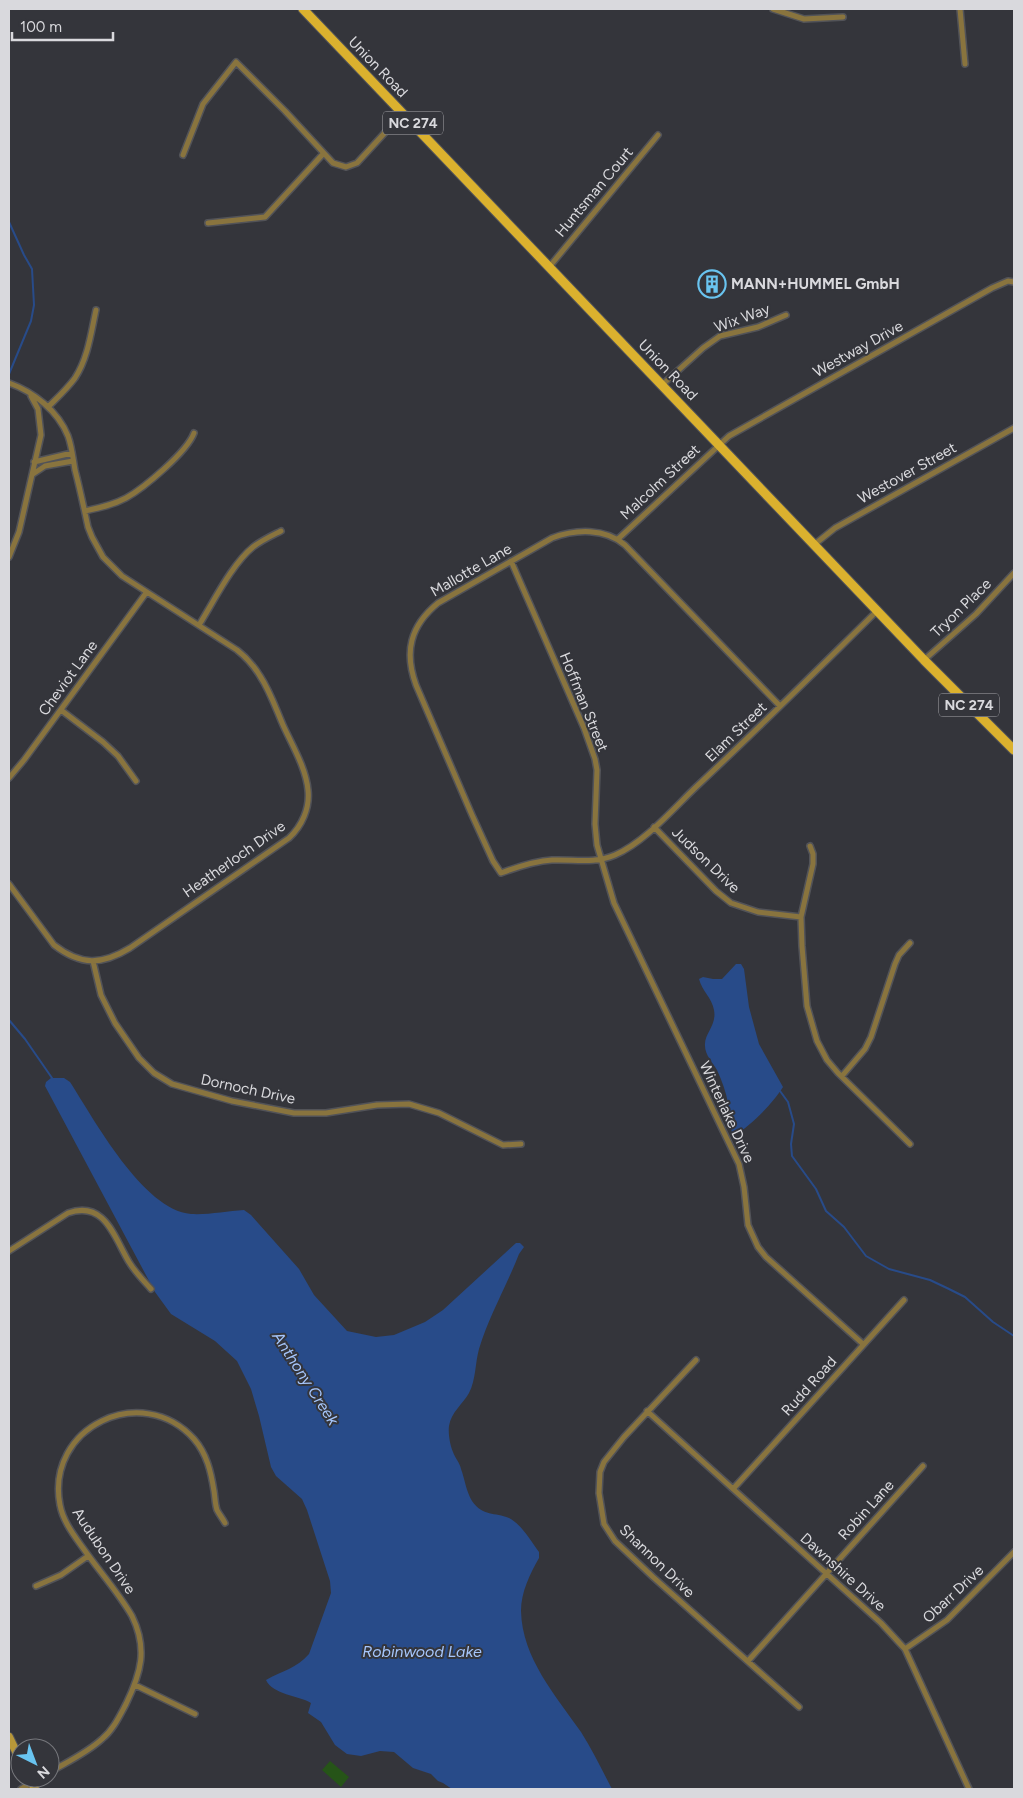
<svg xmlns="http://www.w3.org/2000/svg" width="1023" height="1798" font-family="Figtree,sans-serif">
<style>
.green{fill:#265418}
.water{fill:#284b89}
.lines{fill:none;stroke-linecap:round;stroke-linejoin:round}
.stream{stroke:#284b89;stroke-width:2}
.street-casing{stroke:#525358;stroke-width:8}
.secondary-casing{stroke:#525358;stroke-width:10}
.primary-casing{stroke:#525358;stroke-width:11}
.street{stroke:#89743e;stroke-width:5}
.secondary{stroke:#b79739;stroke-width:8}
.primary{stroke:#dbb12e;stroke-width:9}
.labels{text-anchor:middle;stroke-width:4;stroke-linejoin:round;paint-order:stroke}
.shield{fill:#34353b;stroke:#a8a8ac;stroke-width:1}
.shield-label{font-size:14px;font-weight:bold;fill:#d9d9dd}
.street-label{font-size:15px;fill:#d9d9dd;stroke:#34353b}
.poi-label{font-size:15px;font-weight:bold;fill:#d9d9dd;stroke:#34353b;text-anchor:start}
.water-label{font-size:16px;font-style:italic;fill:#a6c6fc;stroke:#34353b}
</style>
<rect width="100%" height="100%" fill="#34353b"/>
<path class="green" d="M 330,1761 L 349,1777 L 341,1787 L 322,1770 Z"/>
<path class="water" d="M 736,964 L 741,964 L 744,969 L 749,1007 L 759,1044 L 783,1087 C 773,1103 750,1127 734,1135 L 732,1134 C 730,1124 730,1113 728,1103 C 726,1092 722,1081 717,1070 C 713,1063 705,1055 705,1046 C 704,1033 717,1026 714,1010 C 712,998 702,991 699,979 L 703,977 L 713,979 L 722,979 Z
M 51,1078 L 64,1078 L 70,1082 C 94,1119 143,1210 191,1214 C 208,1215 227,1211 244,1210 L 251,1215 L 299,1269 L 314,1295 L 347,1331 L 376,1337 L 394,1335 L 425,1322 L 443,1310 L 516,1243 L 520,1243 L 524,1247 L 519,1254 C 507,1285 489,1316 479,1349 C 475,1363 476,1380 469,1393 C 463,1404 451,1412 449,1426 C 448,1433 450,1445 453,1452 C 455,1458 460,1463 461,1469 C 465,1480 466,1491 472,1501 C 483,1517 495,1512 509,1518 C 521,1524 531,1541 539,1552 L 539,1558 C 530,1574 521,1592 521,1611 C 522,1658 556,1696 581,1732 C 593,1751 602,1770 612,1789 L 452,1789 L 443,1783 L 438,1781 L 431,1774 L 413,1768 L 394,1752 L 380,1751 L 361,1756 L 347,1754 L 335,1745 L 321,1722 L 308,1713 L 311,1703 C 298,1695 273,1695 266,1680 C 282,1671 297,1668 309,1654 L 331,1593 L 330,1581 L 307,1510 L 302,1499 L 276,1476 L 271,1467 L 259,1416 L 251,1389 L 237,1361 L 215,1341 L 171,1314 L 155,1292 L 45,1086 L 46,1082 Z"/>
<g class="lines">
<path class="stream" d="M 9,222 L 24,255 L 32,269 L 34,305 L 31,321 L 9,374
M 9,1020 L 25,1039 L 52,1078
M 780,1091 L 788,1102 L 794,1124 L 791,1144 L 792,1156 L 816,1189 L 826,1211 L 844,1227 L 866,1256 L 889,1269 L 930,1280 L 949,1289 L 965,1297 L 993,1322 L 1014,1336"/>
<g class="street-casing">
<path id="street" d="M 773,9 L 804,19 L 843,17
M 960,9 L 965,64
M 183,155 L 203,104 L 236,62 L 285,111 L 333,163 L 346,167 L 357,163 L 403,113
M 208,223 L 265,217 L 323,154
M 550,266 L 658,135
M 9,383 C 34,392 58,411 68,436 C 72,447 73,459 75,470 C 80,489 84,508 88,527 L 92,537 L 103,557 L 122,576 L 237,650 C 246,657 254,666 260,676 C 270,691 276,709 283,725 C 292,745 306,768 308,790 C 310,808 302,826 289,838 L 130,948 C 102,965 81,966 54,945 L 9,884
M 662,385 L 703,348 L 720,336 L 758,327 L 786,315
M 48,407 C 57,398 67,389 75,378 C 88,358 91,333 96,310
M 34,462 L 72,453
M 33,474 L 45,466 L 73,461
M 85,511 C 99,508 113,505 126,498 C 144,488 187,452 194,433
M 618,539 L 729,436 L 992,288 L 1008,281 L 1014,282
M 815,544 L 835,528 L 1014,428
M 9,557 L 19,532 L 41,435 L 38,409 L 31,396
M 511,561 L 584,728 L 595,759 L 597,770 L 595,824 L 597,845 L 614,903 L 739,1164 L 744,1187 L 748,1225 L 758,1247 L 766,1257 L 863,1344
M 199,625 C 214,601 232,564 253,547 C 262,540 271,536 281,531
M 924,660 L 976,614 L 1014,573
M 780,706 L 625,545 C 605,528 576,529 552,538 L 438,603 C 410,626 404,652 416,685 L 472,815 L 493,861 L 501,873 C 517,867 534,861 552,860 C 574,859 594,864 615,855 C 645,842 673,809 696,787 C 758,729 818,669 878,610
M 61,710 L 103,742 L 118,756 L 136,781
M 9,778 L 24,760 L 146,593
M 654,827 L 716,891 L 731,903 L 758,912 L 801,917
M 810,846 L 813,854 L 813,864 L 801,917 L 802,946 L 807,1006 L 817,1041 L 827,1060 L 838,1073 L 910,1144
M 93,961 L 101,995 L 115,1023 L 139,1058 L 154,1073 L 172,1084 L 232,1101 L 294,1113 L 326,1113 L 377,1105 L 409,1104 L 439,1113 L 503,1145 L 521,1144
M 842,1076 L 865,1049 L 871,1037 L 895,964 L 899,955 L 910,943
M 9,1251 L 68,1213 C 105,1200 114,1237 129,1262 C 135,1272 143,1280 151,1289
M 696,1360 L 624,1437 L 604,1462 L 600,1472 L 599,1493 L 604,1524 L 615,1541 L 653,1577 L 799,1707
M 647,1411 L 881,1623 L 905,1649 L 969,1789
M 733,1489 L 904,1300
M 36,1586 L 61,1575 L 88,1556
M 905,1649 L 947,1620 L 1014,1552
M 748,1661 L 923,1466
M 135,1685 L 195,1714
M 50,1772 C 67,1762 87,1753 102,1739 C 113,1730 119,1717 126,1704 C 141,1673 148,1649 132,1616 C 118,1592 99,1571 83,1548 C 73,1534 63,1521 60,1505 C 45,1427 142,1381 194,1439 C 207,1454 211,1472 214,1491 C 215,1497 215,1504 217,1510 C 219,1514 223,1519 225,1523
M 21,1789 L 41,1778"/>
</g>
<g class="secondary-casing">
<path id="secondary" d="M 9,1737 L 20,1760
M 29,1778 L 35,1789"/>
</g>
<g class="primary-casing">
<path id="primary" d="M 303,9 L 924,660 L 1014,750"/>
</g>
<use href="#street" class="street"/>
<use href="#secondary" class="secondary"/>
<use href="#primary" class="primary"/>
</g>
<defs>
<g id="building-ring" transform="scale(1.4375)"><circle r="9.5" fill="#34353b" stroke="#69c4f0" stroke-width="1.5"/><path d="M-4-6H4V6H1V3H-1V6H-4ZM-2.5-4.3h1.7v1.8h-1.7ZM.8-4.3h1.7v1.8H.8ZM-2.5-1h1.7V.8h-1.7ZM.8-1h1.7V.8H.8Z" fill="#69c4f0"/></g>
</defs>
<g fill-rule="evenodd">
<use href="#building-ring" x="712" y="284"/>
</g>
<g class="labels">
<g class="shield">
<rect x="383" y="111.5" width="60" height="23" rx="4"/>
<rect x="939" y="693.5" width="60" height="23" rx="4"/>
</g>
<g class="shield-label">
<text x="413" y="128">NC 274</text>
<text x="969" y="710">NC 274</text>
</g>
<g class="street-label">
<text transform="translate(378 67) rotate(46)" y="5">Union Road</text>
<text transform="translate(594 192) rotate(-50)" y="5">Huntsman Court</text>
<text transform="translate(742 318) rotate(-20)" y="5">Wix Way</text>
<text transform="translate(858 349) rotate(-29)" y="5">Westway Drive</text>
<text transform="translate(668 370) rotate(46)" y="5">Union Road</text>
<text transform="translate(907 473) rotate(-29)" y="5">Westover Street</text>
<text transform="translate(660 482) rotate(-43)" y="5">Malcolm Street</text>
<text transform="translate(471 570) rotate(-30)" y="5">Mallotte Lane</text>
<text transform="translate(961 608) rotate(-44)" y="5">Tryon Place</text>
<text transform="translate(68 678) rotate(-54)" y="5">Cheviot Lane</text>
<text transform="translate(584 702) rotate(68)" y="5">Hoffman Street</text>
<text transform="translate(736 732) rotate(-44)" y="5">Elam Street</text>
<text transform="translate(234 859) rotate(-35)" y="5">Heatherloch Drive</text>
<text transform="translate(706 860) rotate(44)" y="5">Judson Drive</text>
<text transform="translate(248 1089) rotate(12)" y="5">Dornoch Drive</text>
<text transform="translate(727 1112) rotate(65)" y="5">Winterlake Drive</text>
<text transform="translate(809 1386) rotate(-48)" y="5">Rudd Road</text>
<text transform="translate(866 1510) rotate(-48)" y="5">Robin Lane</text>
<text transform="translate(104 1551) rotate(56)" y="5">Audubon Drive</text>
<text transform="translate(657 1561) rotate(44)" y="5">Shannon Drive</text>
<text transform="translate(843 1572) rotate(42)" y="5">Dawnshire Drive</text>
<text transform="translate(953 1594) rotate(-43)" y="5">Obarr Drive</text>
</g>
<g class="poi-label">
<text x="731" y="289">MANN+HUMMEL GmbH</text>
</g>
<g class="water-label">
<text transform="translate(306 1378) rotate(57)" y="6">Anthony Creek</text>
<text x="422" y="1657">Robinwood Lake</text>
</g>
</g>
<rect width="1023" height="1798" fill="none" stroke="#d9d9dd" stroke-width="20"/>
<g transform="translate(35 1763) rotate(138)"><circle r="24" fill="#34353b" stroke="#76777c"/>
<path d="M0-4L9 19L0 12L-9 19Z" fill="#69c4f0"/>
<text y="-8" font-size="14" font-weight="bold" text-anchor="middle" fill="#d9d9dd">N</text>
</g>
<path d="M12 32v8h101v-8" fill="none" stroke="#d9d9dd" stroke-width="2.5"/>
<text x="20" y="32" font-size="15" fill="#d9d9dd" stroke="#34353b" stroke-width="4" paint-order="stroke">100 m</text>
</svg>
